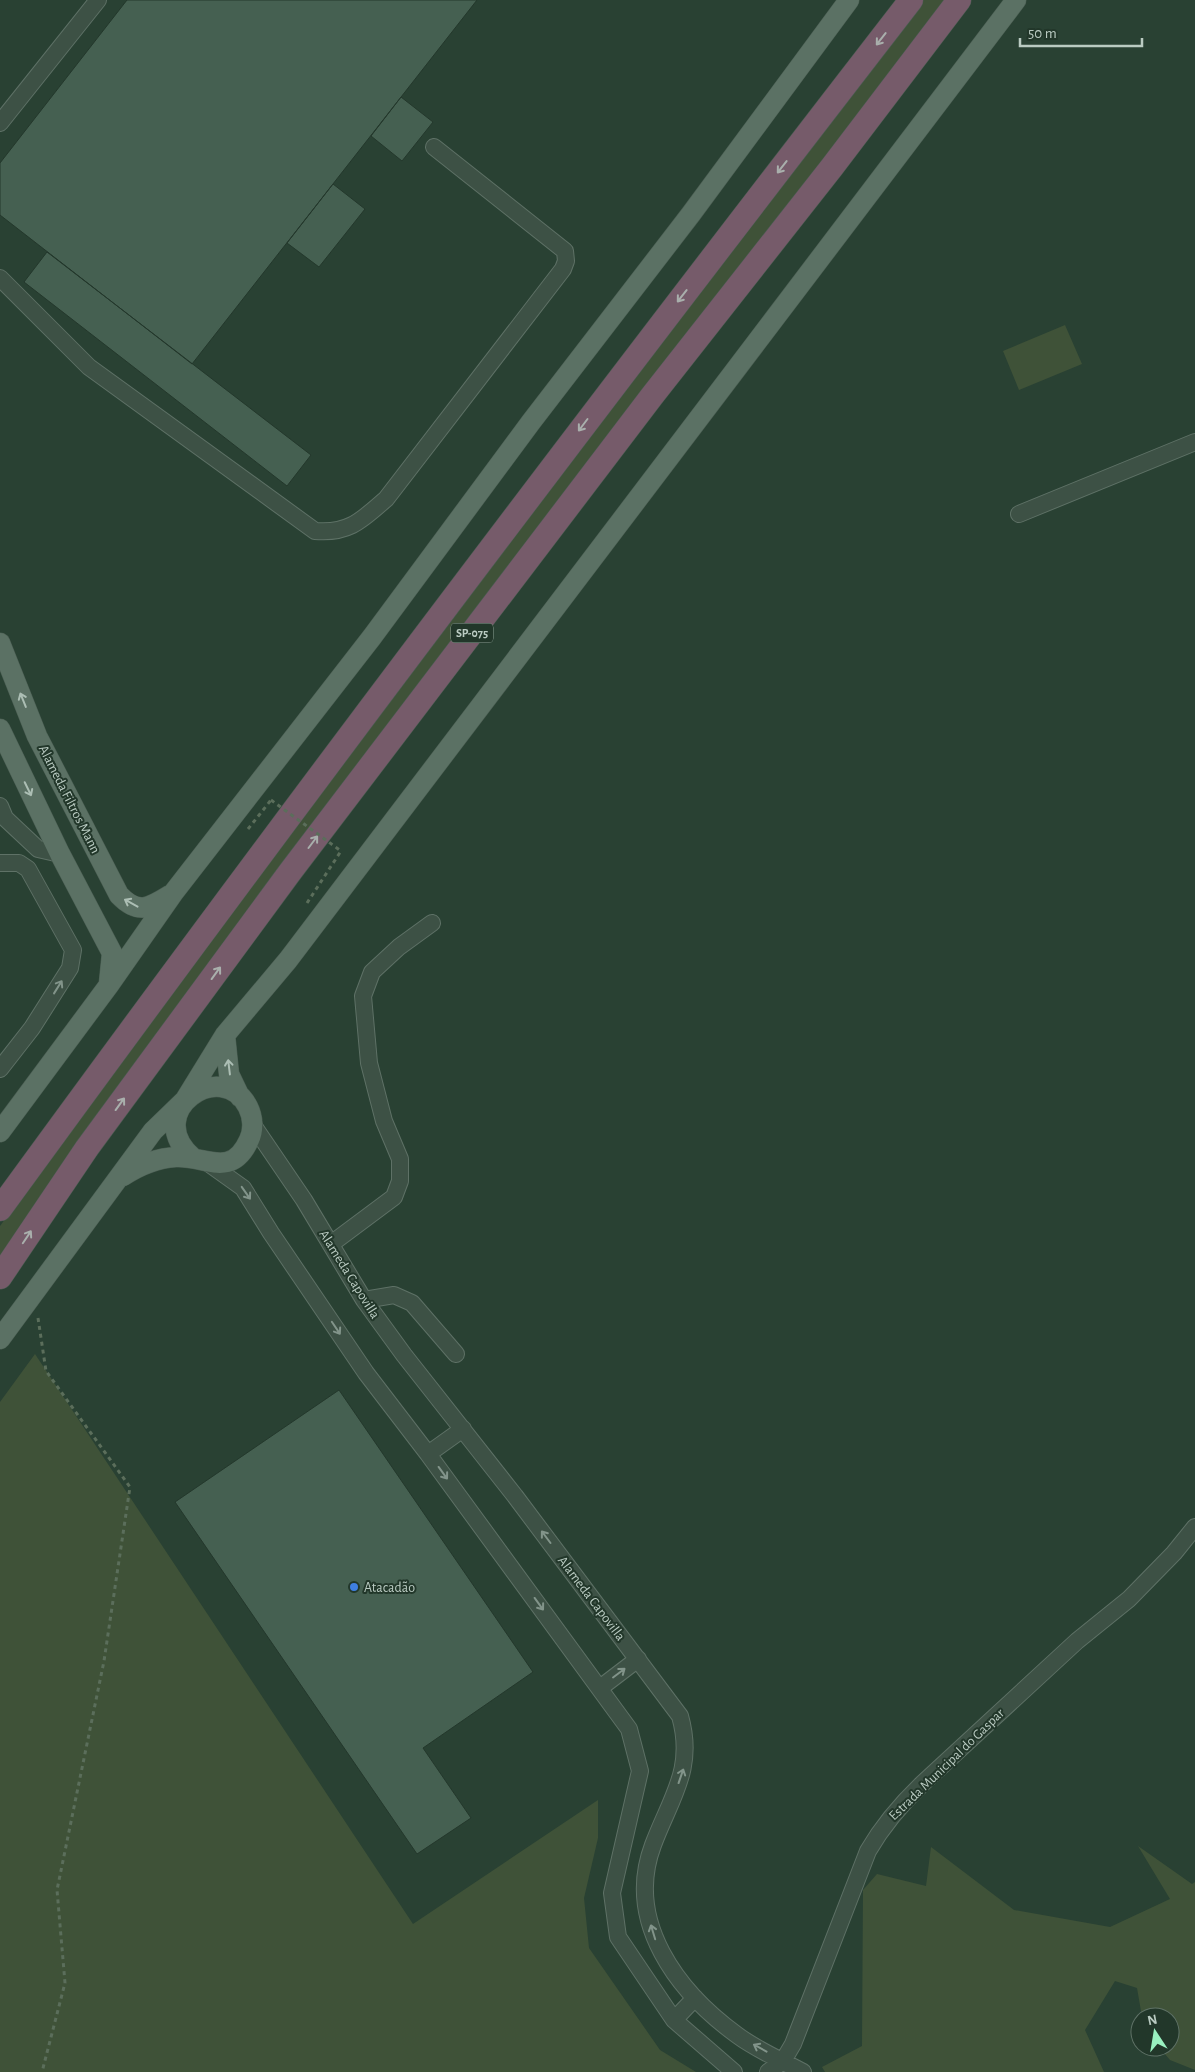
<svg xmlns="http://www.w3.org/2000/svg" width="1195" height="2072" font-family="'Alegreya Sans',sans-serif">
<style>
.green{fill:#3f5238}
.building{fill:#456051;stroke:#24382c}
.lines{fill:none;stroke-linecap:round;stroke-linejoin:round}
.minor-casing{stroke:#5e7166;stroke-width:18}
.major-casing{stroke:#4a5d52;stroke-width:21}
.highway-casing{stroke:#485b50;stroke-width:25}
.path{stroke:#5b6e5b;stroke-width:3;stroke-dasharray:4 4;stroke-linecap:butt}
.minor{stroke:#3d5145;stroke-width:16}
.major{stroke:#5b7164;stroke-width:20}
.highway{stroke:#765b6a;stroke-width:24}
.path-bridge{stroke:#5b6e5b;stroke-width:3;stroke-dasharray:4 4;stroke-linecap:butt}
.oneway{stroke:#a9afac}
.oneway2{stroke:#acbeb4}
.oneway3{stroke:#82948a}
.shop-dot{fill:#3f7fe0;stroke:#22372a;stroke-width:2}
.labels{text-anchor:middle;stroke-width:4;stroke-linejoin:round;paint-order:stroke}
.shield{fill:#22372a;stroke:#8c9f94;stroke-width:1}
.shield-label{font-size:12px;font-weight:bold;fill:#bacbc2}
.street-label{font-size:14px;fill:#bacbc2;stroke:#22372a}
.poi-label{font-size:14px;fill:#bacbc2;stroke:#22372a;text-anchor:start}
</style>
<rect width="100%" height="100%" fill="#294133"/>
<path class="green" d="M 921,0 L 946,0 L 0,1261 L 0,1226 L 65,1136 L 322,784 Z
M 1065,325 L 1082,364 L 1019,390 L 1003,351 Z
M 35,1354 L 413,1924 L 598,1800 L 598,1838 L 584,1898 L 589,1948 L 660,2050 L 696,2072 L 0,2072 L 0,1402 Z
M 1138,1846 L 1192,1884 L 1195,1882 L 1195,2070 L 1170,2060 L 1159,2047 L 1170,2047 L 1170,2017 L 1142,2017 L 1137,1988 L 1115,1981 L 1085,2030 L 1104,2072 L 825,2072 L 822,2067 L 862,2046 L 863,1890 L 877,1874 L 926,1886 L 931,1847 L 1014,1910 L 1110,1927 L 1170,1899 Z"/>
<path class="building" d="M 127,0 L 477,0 L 192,364 L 0,215 L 0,163 Z
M 401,97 L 433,122 L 402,161 L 371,136 Z
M 333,184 L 365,209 L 319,267 L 287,243 Z
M 47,252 L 311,455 L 287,486 L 24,282 Z
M 339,1390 L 533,1672 L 423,1748 L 471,1818 L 417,1854 L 175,1502 Z"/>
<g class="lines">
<g class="minor-casing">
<path id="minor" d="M 0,123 L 98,0
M 0,278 L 89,367 L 315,531 C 349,534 362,520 386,499 L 563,269 L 566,261 L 565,251 L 434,147
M 1019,514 L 1195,442
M 0,806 L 5,818 L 38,849 L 60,854
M 0,863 L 19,863 L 28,869 L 73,950 L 70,968 L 32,1028 L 0,1069
M 253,1125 L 304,1200 L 364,1300 L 404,1355 L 515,1496 L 680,1716 C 695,1769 671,1797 653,1845 C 624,1922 678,1992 737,2035 C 757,2050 781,2060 803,2072
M 208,1163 L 243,1188 L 271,1233 L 366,1373 L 428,1454 L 629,1729 L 640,1771 L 612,1893 L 618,1937 L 674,2020 L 734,2072
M 331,1244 L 394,1197 L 400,1181 L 400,1159 L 384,1121 L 369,1063 L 363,996 L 372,972 L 399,947 L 432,923
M 364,1300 L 394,1295 L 412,1303 L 456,1354
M 428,1454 L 463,1429
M 600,1688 L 638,1659
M 674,2020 L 695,1998
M 768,2072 L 783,2061 L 793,2044 L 868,1851 C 883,1825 901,1804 923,1783 L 1077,1641 L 1129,1599 L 1174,1553 L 1195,1527"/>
</g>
<g class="major-casing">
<path id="major" d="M 0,643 L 37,736 L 119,895 C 138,915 149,908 170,895
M 0,729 L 60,854 L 112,953 L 109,983
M 225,1035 L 229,1074 L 240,1097
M 0,1132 L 109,985 L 174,892 L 372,637 L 531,422 L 691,214 L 849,0
M 123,1176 C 140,1165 156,1158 176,1157 C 204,1155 231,1180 249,1140 C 254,1130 253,1117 248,1107 C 222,1056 140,1112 193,1158
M 0,1339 L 153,1131 L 185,1100 L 225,1035 L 288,960 L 1016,0"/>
</g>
<g class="highway-casing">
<path id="highway" d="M 0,1209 C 297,801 602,399 911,0
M 0,1277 L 87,1148 L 290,872 L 652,396 L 832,167 L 959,0"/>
</g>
<path class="path" d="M 248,829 L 271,800
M 307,903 L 341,851
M 38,1318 L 46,1371 L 130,1487 L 104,1661 L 57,1890 L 65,1983 L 42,2072"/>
<use href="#minor" class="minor"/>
<use href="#major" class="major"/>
<use href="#highway" class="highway"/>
<path class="path-bridge" d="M 271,800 L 341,851"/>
</g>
<defs><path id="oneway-shaft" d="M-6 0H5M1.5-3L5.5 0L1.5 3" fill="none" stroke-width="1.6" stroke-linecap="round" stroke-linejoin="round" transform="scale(1.25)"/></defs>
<g class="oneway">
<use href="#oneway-shaft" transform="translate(881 39) rotate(128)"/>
<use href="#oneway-shaft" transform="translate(782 167) rotate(128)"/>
<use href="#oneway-shaft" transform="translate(682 296) rotate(128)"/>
<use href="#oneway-shaft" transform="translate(583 425) rotate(127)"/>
<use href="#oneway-shaft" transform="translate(313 842) rotate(-53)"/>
<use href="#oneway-shaft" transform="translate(216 973) rotate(-54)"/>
<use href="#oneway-shaft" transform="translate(120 1104) rotate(-54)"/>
<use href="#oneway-shaft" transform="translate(27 1237) rotate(-56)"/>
</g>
<g class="oneway2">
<use href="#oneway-shaft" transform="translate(23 700) rotate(-112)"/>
<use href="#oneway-shaft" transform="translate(28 789) rotate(64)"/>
<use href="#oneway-shaft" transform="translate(131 903) rotate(-151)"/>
<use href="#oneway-shaft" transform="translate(229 1067) rotate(-97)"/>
</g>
<g class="oneway3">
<use href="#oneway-shaft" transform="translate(58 987) rotate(-58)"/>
<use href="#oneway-shaft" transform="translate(246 1193) rotate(55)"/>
<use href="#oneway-shaft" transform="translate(336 1328) rotate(56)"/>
<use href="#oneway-shaft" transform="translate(443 1473) rotate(54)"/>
<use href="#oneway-shaft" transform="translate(546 1537) rotate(-127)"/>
<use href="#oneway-shaft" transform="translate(539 1604) rotate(54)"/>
<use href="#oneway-shaft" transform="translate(619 1673) rotate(-37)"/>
<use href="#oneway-shaft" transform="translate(681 1776) rotate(-71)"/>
<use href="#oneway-shaft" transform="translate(653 1932) rotate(-107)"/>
<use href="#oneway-shaft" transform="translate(760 2048) rotate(-151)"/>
</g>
<circle class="shop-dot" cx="354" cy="1587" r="5"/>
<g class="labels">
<rect class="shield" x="451" y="623.5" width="42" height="19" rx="4"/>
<g class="shield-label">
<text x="472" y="637">SP-075</text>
</g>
<g class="street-label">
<text transform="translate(70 799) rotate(63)" y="5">Alameda Filtros Mann</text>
<text transform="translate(350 1274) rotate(58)" y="5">Alameda Capovilla</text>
<text transform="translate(592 1598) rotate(53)" y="5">Alameda Capovilla</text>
<text transform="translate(946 1764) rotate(-44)" y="5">Estrada Municipal do Gaspar</text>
</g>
<g class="poi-label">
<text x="364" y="1592">Atacadão</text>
</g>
</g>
<g transform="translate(1155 2032) rotate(348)"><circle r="24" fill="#22372a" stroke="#5f7267"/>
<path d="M0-4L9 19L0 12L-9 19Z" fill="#99f1c0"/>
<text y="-8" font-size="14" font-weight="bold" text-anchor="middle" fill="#bacbc2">N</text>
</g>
<path d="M1020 38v8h122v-8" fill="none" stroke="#bacbc2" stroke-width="2.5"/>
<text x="1028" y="38" font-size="15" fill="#bacbc2" stroke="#22372a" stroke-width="4" paint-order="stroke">50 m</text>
</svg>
